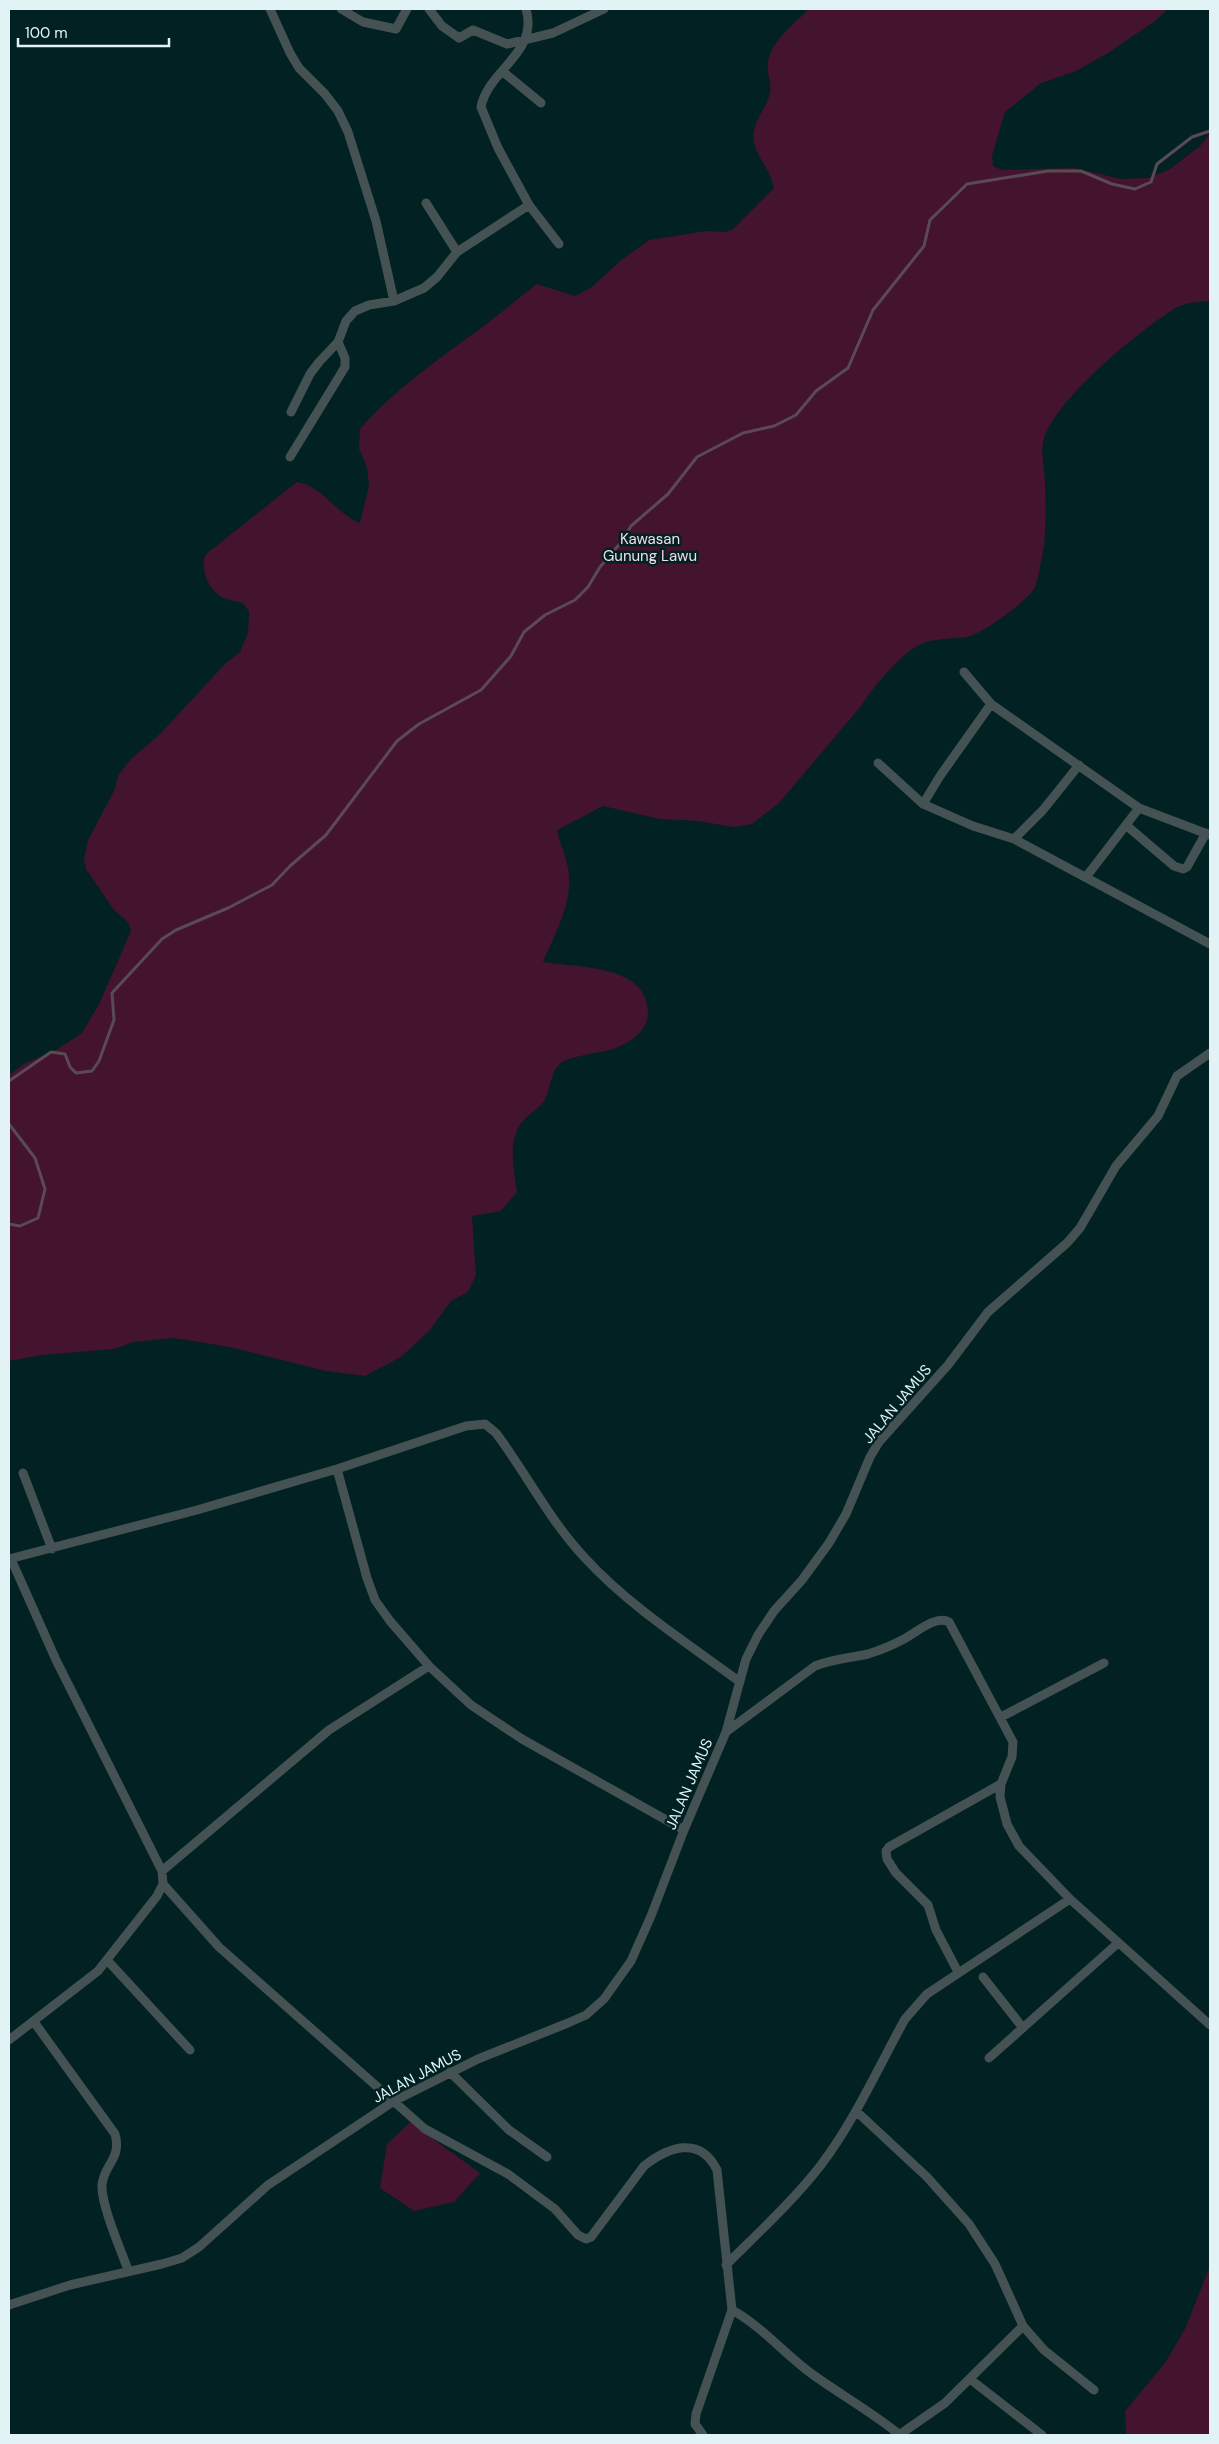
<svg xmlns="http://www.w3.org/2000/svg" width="1219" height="2444" font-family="'DM Sans',sans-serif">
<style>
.green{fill:#44132d}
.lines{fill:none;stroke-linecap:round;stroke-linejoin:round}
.stream{stroke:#5a4a55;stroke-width:3}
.street{stroke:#455253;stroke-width:9}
.labels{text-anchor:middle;stroke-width:5;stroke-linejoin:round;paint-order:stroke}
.park-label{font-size:15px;fill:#f2dce5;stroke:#012123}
.street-label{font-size:15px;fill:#e2f3f5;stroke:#012123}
</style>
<rect width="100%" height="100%" fill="#012123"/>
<path class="green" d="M 809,9 L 1168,9 L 1155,21 L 1108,53 L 1076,71 L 1041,83 L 1005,112 L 992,156 L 993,166 L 1001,170 L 1074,168 L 1121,179 L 1149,178 L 1170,169 L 1200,146 L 1210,133 L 1210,301 C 1197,302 1185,302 1174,309 C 1140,330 1050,403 1043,443 C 1041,455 1044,467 1045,480 C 1046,509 1047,538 1040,567 C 1039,573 1037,583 1034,589 C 1027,601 981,635 967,637 C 951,639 933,638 919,645 C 901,654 872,688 862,705 L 779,803 L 752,824 L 734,827 L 698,821 L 660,819 L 603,806 L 557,830 C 559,842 565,853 567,864 C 576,897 556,932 543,962 C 578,968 649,964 648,1014 C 647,1032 630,1042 616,1048 C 602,1053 569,1056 561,1063 C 550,1072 551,1089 544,1101 C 539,1109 528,1114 522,1122 C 507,1141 514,1170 517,1192 L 501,1211 L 472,1216 L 476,1275 L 468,1292 L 451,1301 L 429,1331 L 401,1357 L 365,1376 L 326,1371 L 230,1347 L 173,1338 L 133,1342 L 114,1349 L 42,1355 L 9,1361 L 9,1075 L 24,1064 L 56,1050 L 82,1033 L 99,1004 L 131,931 L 128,922 L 114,910 L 86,869 L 84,860 L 88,840 L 114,791 L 119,774 L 131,759 L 159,735 L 225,664 L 240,652 L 248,633 L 249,612 L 244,604 C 238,601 230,601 224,598 C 209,592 199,568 206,554 L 297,482 C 323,486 336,514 360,523 L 369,486 L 367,467 L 359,449 L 360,429 C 394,390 436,361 477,331 C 498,316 517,299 537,284 L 575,296 L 592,287 L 620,261 L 649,240 L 706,231 L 725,232 L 733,229 L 774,188 C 771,171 757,157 754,143 C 750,124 766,110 770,93 C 772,83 766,72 768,62 C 771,41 795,23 809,9 Z
M 410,2122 L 480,2173 L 454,2202 L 414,2211 L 380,2188 L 387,2144 Z
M 1210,2266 L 1210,2435 L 1126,2435 L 1125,2411 L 1165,2363 L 1185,2329 Z"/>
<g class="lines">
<path class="stream" d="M 9,1081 L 51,1052 L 65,1054 L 70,1067 L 76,1073 L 92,1071 L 99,1061 L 114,1020 L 112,993 L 162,939 L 176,930 L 228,908 L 272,885 L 290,866 L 326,835 L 397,741 L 419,724 L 481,690 L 511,656 L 524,632 L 545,615 L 575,600 L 588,587 L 600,567 L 623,540 L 631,526 L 668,494 L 697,457 L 743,433 L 774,426 L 796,415 L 816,391 L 848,368 L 873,310 L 924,246 L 930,220 L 967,184 L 1048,171 L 1081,171 L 1112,184 L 1135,189 L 1151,182 L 1157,164 L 1192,137 L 1210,131
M 9,1124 L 35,1158 L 45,1189 L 38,1218 L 20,1226 L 9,1224"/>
<path class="street" d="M 270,9 L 290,53 L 299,68 L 325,94 L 338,111 L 348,132 L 376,221 L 394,301
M 341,9 L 363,22 L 396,29 L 407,9
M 429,9 L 442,26 L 459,38 L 473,30 L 507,44 L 553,33 L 604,9
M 502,71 L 541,103
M 426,203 L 457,252
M 529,205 L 559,244
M 291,412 L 310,374 L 319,362 L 338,342 L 346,321 L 355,311 L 369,305 L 394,301 L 424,288 L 437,277 L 457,252 L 529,205 L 498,148 L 481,107 C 488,70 539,53 526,9
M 290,457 L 345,367 L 345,358 L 338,342
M 964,672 L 991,704 L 1139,808 L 1210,835
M 991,704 L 940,776 L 923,804 L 973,826 L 1014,839 L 1210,944
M 878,763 L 923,804
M 1127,826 L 1174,866 L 1183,869 L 1187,867 L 1206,833
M 1014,839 L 1043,810 L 1079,765
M 1086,877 L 1139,808
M 337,1469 L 367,1578 L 375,1600 L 390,1621 L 429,1666 L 471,1705 L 522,1739 L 684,1830
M 23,1473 L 52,1549
M 9,1559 L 197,1510 L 337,1469 L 466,1426 L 485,1424 L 496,1433 C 526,1473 550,1521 585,1558 C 629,1606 687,1643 740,1682
M 11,1559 L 56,1660 L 162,1871
M 1001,1717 L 1104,1663
M 726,1732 L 815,1666 C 833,1659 850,1658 868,1654 C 881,1650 893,1645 904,1639 C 917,1632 935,1615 949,1622 L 1013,1742 L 1012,1757 L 1001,1784 L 1000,1797 L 1007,1824 L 1019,1846 L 1070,1899 L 1210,2025
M 163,1884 L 219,1947 L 425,2129 L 508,2174 L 555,2209 L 578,2235 L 586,2239 L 591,2237 L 644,2166 C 668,2147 700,2135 717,2170 L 732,2310 L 696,2414 L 695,2424 L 703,2435
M 107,1960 L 190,2050
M 958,1972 L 936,1930 L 928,1905 L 896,1873 L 887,1859 L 886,1851 L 889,1847 L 1001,1784
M 983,1977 L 1023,2028
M 34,2022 L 115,2134 C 122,2159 104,2164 102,2185 C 101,2205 121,2250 128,2270
M 9,2040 L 98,1971 L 157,1896 L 163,1884 L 162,1871 L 329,1730 L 429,1666
M 989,2058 L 1118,1943
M 450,2072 L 509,2130 L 547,2157
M 856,2111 L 927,2177 L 969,2224 L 995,2264 L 1023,2326 L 1044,2350 L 1094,2390
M 726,2265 C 758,2233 793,2201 821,2165 C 855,2120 878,2068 905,2019 L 927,1994 L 1070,1899
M 9,2305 L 70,2285 L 162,2264 L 182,2258 L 199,2247 L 268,2185 L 394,2101 L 478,2059 L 568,2023 L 586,2015 L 604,1999 L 631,1961 L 651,1916 L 684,1830 L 726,1732 L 746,1659 L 758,1635 L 774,1611 L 802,1580 L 829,1543 L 846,1514 L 870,1457 L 879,1442 L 948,1365 L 988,1312 L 1067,1243 L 1080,1228 L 1116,1166 L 1158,1116 L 1177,1076 L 1210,1053
M 732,2310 C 763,2327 784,2354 812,2374 C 841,2395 872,2412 900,2435
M 970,2379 L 1042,2435
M 899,2435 L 945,2403 L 1023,2326"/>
</g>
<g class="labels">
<g class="park-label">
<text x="650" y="544">Kawasan<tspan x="650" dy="17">Gunung Lawu</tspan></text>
</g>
<g class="street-label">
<text transform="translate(897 1404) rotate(-50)" y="5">JALAN JAMUS</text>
<text transform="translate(689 1784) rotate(-67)" y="5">JALAN JAMUS</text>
<text transform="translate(417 2076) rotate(-28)" y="5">JALAN JAMUS</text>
</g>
</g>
<rect width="1219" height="2444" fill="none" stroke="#e2f3f5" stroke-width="20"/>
<path d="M18 38v8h151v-8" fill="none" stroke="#e2f3f5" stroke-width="2.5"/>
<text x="25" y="38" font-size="15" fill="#e2f3f5" stroke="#012123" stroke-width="4" paint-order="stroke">100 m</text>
</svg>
